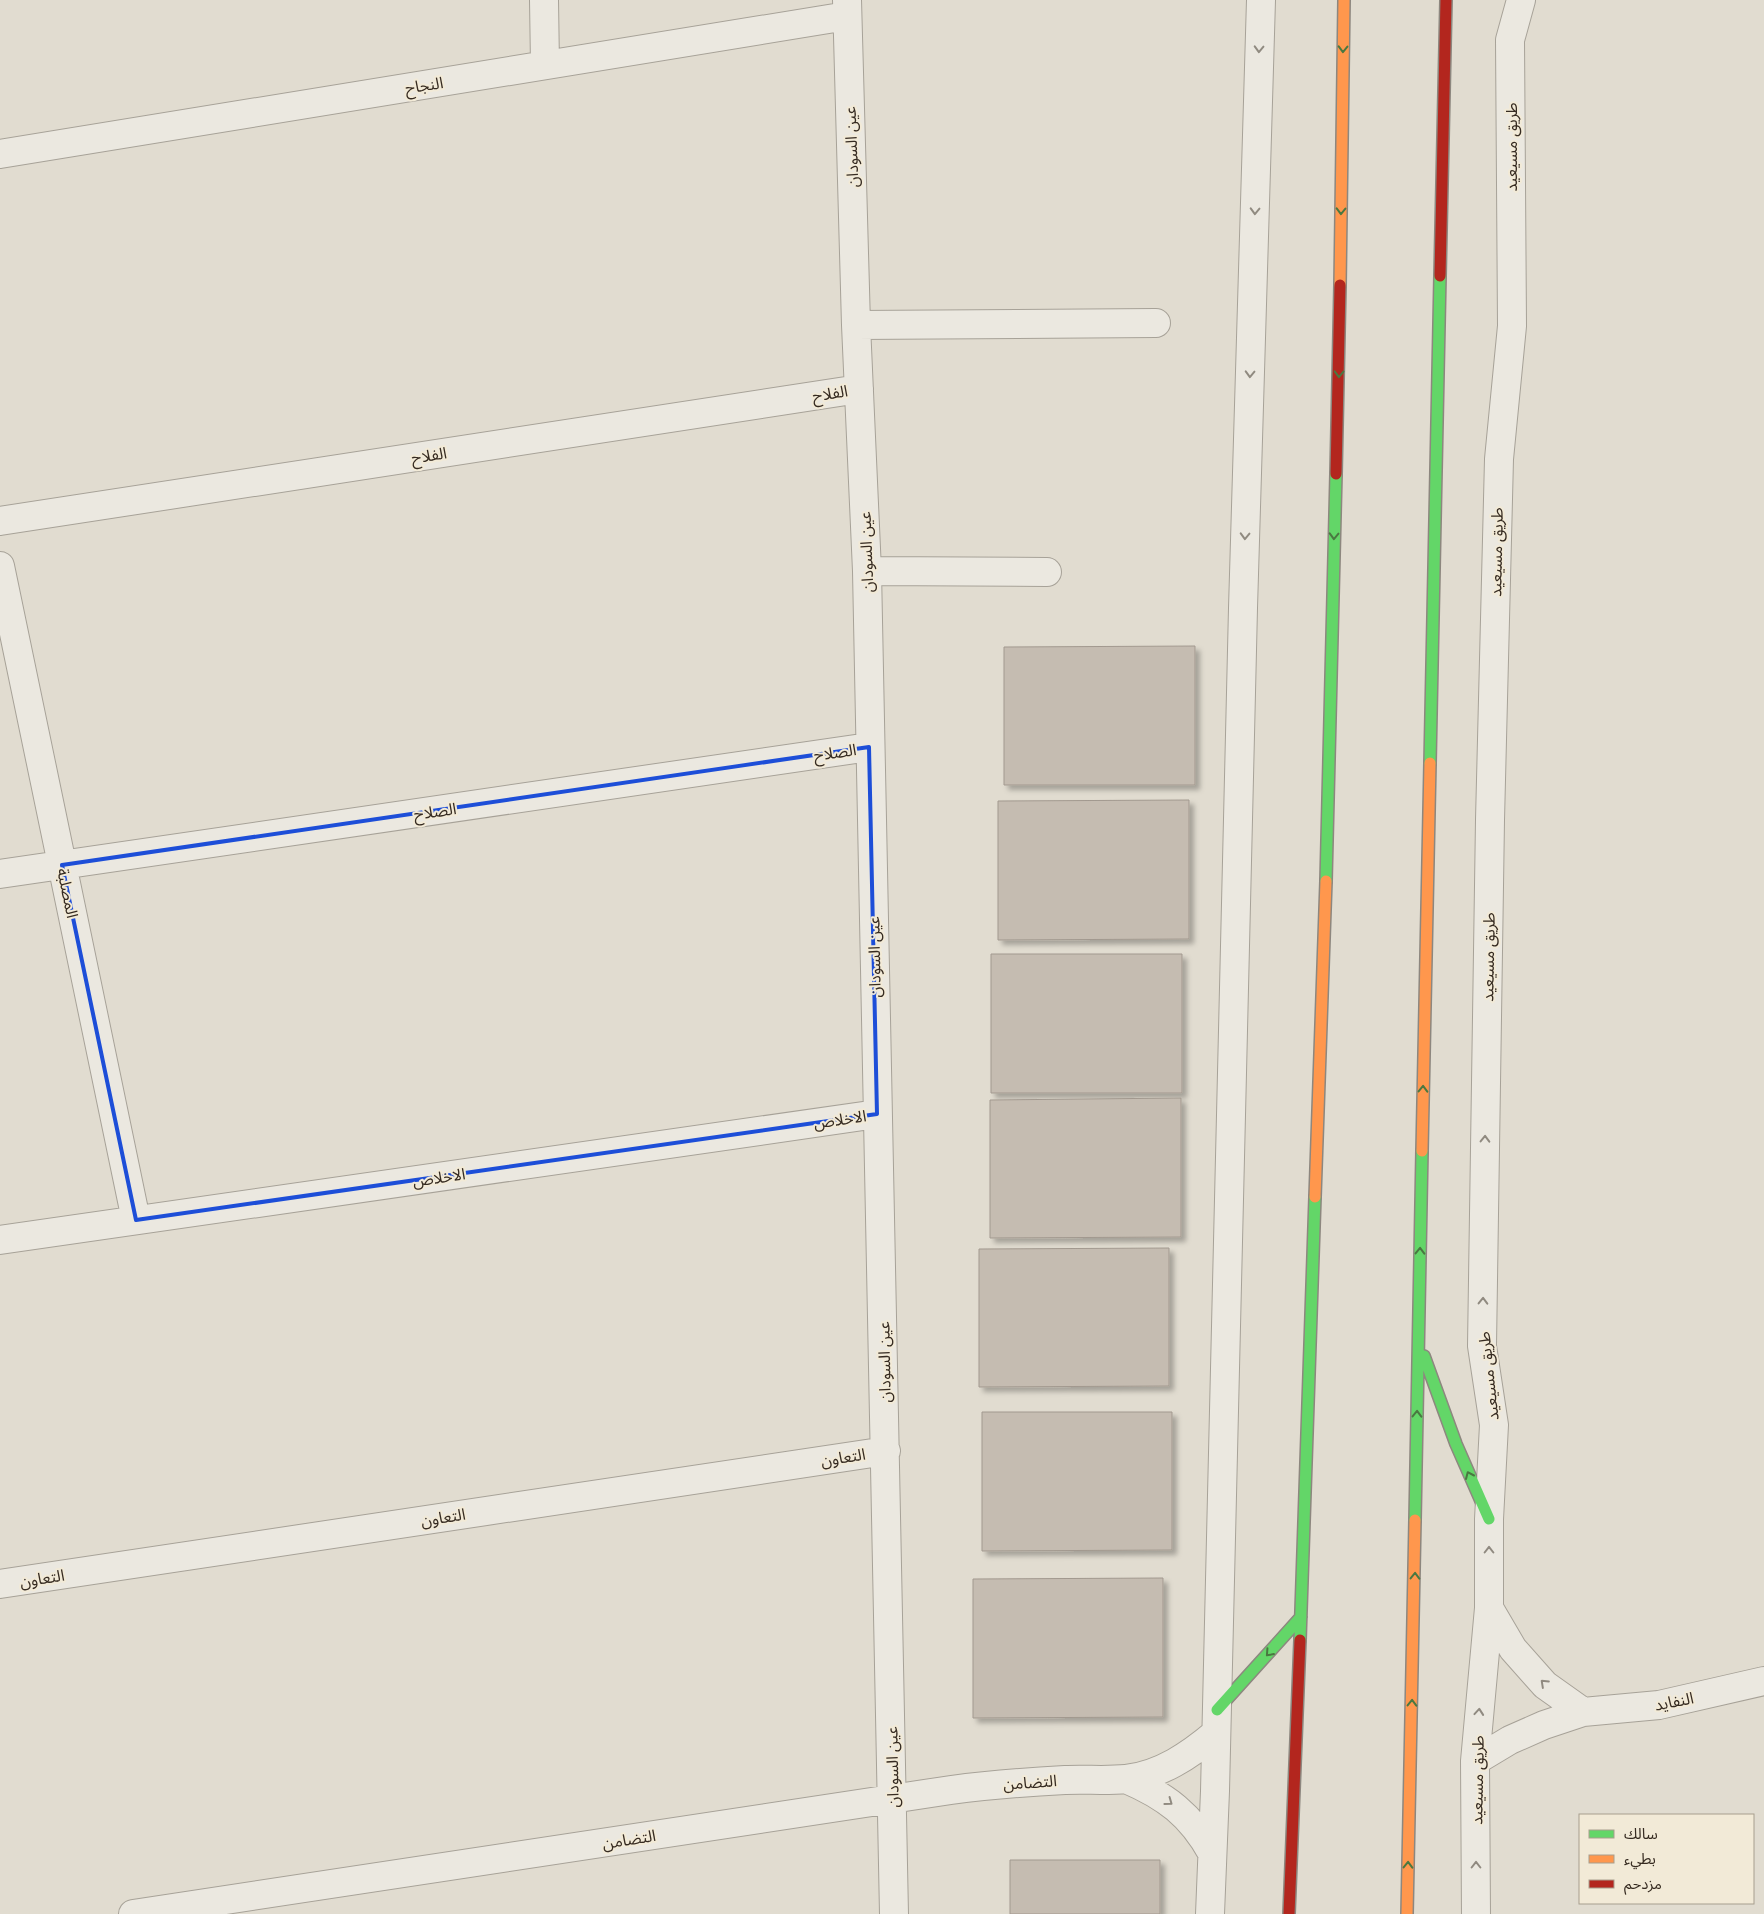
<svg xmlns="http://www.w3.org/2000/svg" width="1764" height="1914" font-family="'Playfair Display','Noto Sans Arabic',serif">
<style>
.building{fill:#c5bcb1;stroke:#a2998f;filter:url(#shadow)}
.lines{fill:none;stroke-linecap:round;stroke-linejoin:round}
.street-casing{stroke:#a7a298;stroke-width:30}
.fast-casing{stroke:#8d877f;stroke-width:14}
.slow-casing{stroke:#8d877f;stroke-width:14}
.jam-casing{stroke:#8d877f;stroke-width:14}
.street{stroke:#ebe8e0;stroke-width:28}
.fast{stroke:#63d668;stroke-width:11}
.slow{stroke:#ff974d;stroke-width:11}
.jam{stroke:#b3261e;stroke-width:11}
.oneway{stroke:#908a80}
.oneway2{stroke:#4a7841}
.marked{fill:none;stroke:#1d4ed8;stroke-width:4;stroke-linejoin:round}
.labels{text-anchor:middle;stroke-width:4;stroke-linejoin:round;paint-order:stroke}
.street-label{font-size:16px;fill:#362b21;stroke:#f2ead7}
</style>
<defs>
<filter id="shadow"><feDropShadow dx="4.5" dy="4.5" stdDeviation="2.5" flood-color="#0004"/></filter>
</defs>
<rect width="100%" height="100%" fill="#e1dcd0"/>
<path class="building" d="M 1195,646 L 1195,785 L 1004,785 L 1004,647 Z
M 1189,800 L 1189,939 L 998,940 L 998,801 Z
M 991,954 L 1182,954 L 1182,1093 L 991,1093 Z
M 1181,1098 L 1181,1237 L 990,1238 L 990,1100 Z
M 1169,1248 L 1169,1386 L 979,1387 L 979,1249 Z
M 982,1412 L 1172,1412 L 1172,1550 L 982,1551 Z
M 1163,1578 L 1163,1717 L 973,1718 L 973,1579 Z
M 1010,1860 L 1160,1860 L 1160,1914 L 1010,1914 Z"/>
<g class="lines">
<g class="street-casing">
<path id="street" d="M 544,0 L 545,65
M 847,0 L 856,325 L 867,571 L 894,1914
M 0,154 L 847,16
M 856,325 L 1156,323
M 0,521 L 859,389
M 0,566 L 136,1220
M 867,571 L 1047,572
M 0,874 L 869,747
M 0,1240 L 877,1114
M 0,1584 L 886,1451
M 1489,1608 L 1513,1649 L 1545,1685 L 1583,1712
M 1475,1761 L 1510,1740 L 1544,1725 L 1583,1712 L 1659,1705 L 1764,1681
M 1126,1779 C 1166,1796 1191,1815 1212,1853
M 133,1914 L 951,1790 C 989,1785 1027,1782 1065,1780 C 1085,1779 1106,1781 1126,1779 C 1161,1775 1190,1755 1216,1733
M 1210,1914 L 1215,1791 L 1243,608 L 1261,0
M 1476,1914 L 1475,1761 L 1489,1608 L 1489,1519 L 1494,1425 L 1482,1346 L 1490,820 L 1499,459 L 1512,326 L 1510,40 L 1521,0"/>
</g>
<g class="fast-casing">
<path id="fast" d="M 1430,763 L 1440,276
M 1326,881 L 1336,474
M 1424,1356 L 1456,1444 L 1489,1519
M 1415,1520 L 1422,1151
M 1300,1640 L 1315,1197
M 1217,1710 L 1301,1617"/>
</g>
<g class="slow-casing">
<path id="slow" d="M 1340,285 L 1344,0
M 1422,1151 L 1430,763
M 1315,1197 L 1326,881
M 1407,1914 L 1415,1520"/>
</g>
<g class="jam-casing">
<path id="jam" d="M 1440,276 L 1446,0
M 1336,474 L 1340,285
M 1289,1914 L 1300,1640"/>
</g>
<use href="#street" class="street"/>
<use href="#fast" class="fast"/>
<use href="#slow" class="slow"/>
<use href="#jam" class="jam"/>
</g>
<defs><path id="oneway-chevron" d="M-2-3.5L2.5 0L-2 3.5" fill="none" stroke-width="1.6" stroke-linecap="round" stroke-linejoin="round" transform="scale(1.25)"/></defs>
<g class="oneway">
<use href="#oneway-chevron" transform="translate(1259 49) rotate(92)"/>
<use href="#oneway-chevron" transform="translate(1255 211) rotate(92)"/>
<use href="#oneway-chevron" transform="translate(1250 374) rotate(92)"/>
<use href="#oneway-chevron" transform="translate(1245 536) rotate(92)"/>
<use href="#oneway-chevron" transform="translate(1485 1139) rotate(-89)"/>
<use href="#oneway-chevron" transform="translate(1483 1301) rotate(-89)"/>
<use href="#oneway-chevron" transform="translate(1489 1550) rotate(-90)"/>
<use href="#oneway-chevron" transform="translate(1544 1683) rotate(-137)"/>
<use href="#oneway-chevron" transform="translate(1479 1712) rotate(-85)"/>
<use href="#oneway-chevron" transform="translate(1169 1802) rotate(36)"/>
<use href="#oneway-chevron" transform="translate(1476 1865) rotate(-90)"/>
</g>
<g class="oneway2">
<use href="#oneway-chevron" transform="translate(1343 49) rotate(91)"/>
<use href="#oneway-chevron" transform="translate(1341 211) rotate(91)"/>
<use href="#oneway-chevron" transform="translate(1339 374) rotate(91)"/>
<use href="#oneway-chevron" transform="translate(1334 536) rotate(92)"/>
<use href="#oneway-chevron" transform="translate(1423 1089) rotate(-89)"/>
<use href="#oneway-chevron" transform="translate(1420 1251) rotate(-89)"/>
<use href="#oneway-chevron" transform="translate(1417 1414) rotate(-89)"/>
<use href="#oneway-chevron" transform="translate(1469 1475) rotate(-114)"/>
<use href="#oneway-chevron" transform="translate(1415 1576) rotate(-89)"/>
<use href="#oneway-chevron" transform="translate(1269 1653) rotate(132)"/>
<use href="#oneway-chevron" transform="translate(1412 1703) rotate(-89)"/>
<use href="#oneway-chevron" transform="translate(1408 1865) rotate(-89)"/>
</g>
<path class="marked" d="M 869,747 L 877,1114 L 136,1220 L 62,865 Z"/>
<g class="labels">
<g class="street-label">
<text transform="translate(424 85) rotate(-9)" y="6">النجاح</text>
<text transform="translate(851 147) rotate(-92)" y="6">عين السودان</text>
<text transform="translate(1511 147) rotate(-90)" y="6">طريق مسيعيد</text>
<text transform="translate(830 393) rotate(-9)" y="6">الفلاح</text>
<text transform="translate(429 455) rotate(-9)" y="6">الفلاح</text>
<text transform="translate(866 552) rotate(-92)" y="6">عين السودان</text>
<text transform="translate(1496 552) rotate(-89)" y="6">طريق مسيعيد</text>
<text transform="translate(835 752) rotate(-8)" y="6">الصلاح</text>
<text transform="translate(435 811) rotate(-8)" y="6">الصلاح</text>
<text transform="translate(68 893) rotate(78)" y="6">المصلبة</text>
<text transform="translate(874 957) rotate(-91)" y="6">عين السودان</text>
<text transform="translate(1488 957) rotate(-89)" y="6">طريق مسيعيد</text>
<text transform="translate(840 1119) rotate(-8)" y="6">الاخلاص</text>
<text transform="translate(439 1177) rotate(-8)" y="6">الاخلاص</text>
<text transform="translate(884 1362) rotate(-91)" y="6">عين السودان</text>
<text transform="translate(1488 1376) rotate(-96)" y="6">طريق مسيعيد</text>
<text transform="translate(843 1457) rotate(-9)" y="6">التعاون</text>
<text transform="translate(443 1517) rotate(-9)" y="6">التعاون</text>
<text transform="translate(42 1578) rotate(-9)" y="6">التعاون</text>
<text transform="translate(1674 1701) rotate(-11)" y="6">النفايد</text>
<text transform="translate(892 1767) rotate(-91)" y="6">عين السودان</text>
<text transform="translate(1477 1780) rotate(-89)" y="6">طريق مسيعيد</text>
<text transform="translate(1030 1782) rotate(-4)" y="6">التضامن</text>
<text transform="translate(629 1839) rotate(-9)" y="6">التضامن</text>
</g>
</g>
<rect x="1579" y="1814" width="175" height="90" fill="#f2ead7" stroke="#a79e8e"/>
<rect x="1589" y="1830" width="25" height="8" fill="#63d668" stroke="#a79e8e"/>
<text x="1624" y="1839" font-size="15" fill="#362b21">سالك</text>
<rect x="1589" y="1855" width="25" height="8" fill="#ff974d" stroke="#a79e8e"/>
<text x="1624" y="1864" font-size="15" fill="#362b21">بطيء</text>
<rect x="1589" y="1880" width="25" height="8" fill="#b3261e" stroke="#a79e8e"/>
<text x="1624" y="1889" font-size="15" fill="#362b21">مزدحم</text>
</svg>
